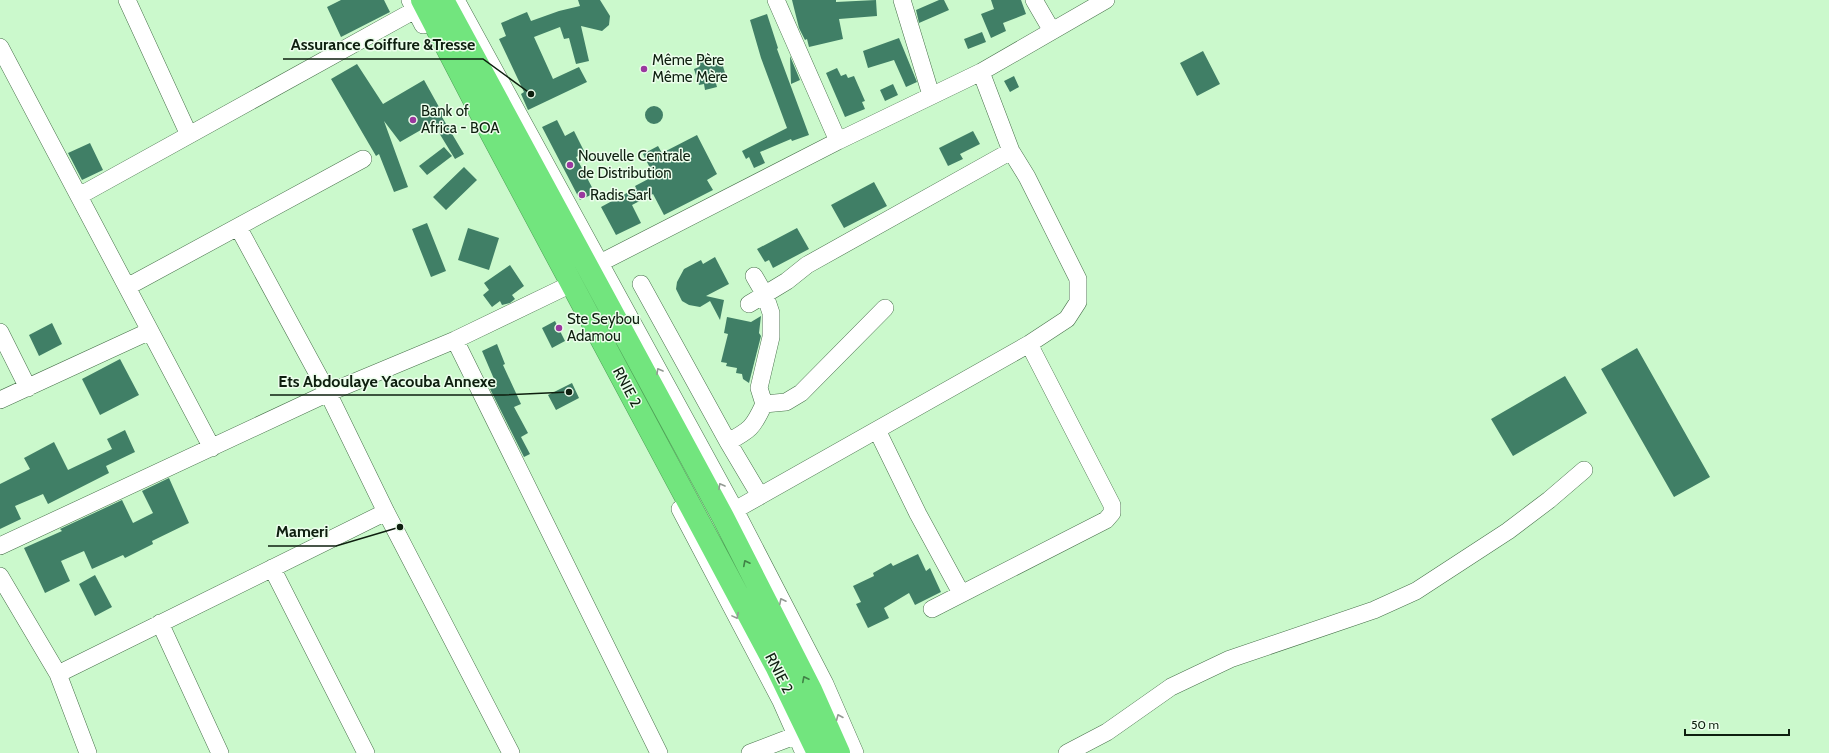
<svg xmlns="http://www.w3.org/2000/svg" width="1829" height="753" font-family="Cabin,sans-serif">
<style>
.building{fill:#407f66}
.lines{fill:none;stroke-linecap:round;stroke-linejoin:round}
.minor-casing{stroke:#47714a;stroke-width:18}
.highway-casing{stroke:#4fa057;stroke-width:23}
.minor{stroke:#fff;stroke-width:17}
.highway{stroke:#72e57e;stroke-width:22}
.oneway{stroke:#939a93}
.oneway2{stroke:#408246}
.poi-dot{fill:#9a389f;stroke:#ecfeec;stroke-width:1.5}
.labels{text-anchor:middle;stroke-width:3;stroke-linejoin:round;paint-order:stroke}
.poi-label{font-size:15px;fill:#0e1f0f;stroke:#ecfeec;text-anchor:start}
.street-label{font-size:15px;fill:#0e1f0f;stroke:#ecfeec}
.leader{fill:none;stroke:#0e1f0f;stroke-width:1.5}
.callout-dot{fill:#0e1f0f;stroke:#ecfeec;stroke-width:1.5}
.callout-label{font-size:16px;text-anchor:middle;font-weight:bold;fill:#0e1f0f;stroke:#ecfeec;stroke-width:3;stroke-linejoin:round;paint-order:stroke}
</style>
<rect width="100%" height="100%" fill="#cbf9cc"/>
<path class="building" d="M 341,0 L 384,0 L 390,12 L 341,37 L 327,7 Z
M 578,0 L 600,0 L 610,16 L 609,25 L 602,31 L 581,26 L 589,61 L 576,64 L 569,38 L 564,39 L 560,27 L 534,37 L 553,79 L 579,67 L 587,82 L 528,110 L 521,94 L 524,92 L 499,39 L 506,36 L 501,23 L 527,12 L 531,21 L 559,11 L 580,6 Z
M 792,0 L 836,0 L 836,2 L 876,0 L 877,16 L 839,19 L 843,39 L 809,47 L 807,39 L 805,40 L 799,28 Z
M 939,0 L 944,0 L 949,10 L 919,23 L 916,10 Z
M 991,0 L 1021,0 L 1026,14 L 1003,23 L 1006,31 L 991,38 L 981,14 L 994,9 Z
M 767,14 L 778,48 L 777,49 L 809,135 L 792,141 L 791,139 L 760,152 L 765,163 L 754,168 L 749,157 L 746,159 L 742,151 L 787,128 L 761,58 L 750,20 Z
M 982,32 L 986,42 L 968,49 L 964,39 Z
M 899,38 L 917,82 L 906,87 L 894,60 L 868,68 L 863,51 Z
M 1203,51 L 1220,84 L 1197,96 L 1180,63 Z
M 707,55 L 710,63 L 721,60 L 726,76 L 715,80 L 717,87 L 705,90 L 704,84 L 699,85 L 694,69 L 699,67 L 696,58 Z
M 790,56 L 800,80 L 791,84 Z
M 357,64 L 383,104 L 424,80 L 444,116 L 442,117 L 464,154 L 455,159 L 433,123 L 400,142 L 384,121 L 408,187 L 394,192 L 379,154 L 376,156 L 331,79 Z
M 837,68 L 841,76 L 846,74 L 848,78 L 854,76 L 865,101 L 862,102 L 865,109 L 845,117 L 826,73 Z
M 1014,76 L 1019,87 L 1010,92 L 1004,81 Z
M 893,84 L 898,95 L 885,101 L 880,90 Z
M645 115a9 9 0 1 1 18 0a9 9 0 1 1-18 0Z
M 557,120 L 565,136 L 574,131 L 585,153 L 576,157 L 595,193 L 580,200 L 542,127 Z
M 973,131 L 980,144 L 960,154 L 963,159 L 948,166 L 939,148 Z
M 697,135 L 717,174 L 707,180 L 713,190 L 664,215 L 653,194 L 632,205 L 641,223 L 616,235 L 601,207 L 636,188 L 635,186 L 654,176 L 643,154 L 658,146 L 662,153 Z
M 90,143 L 103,170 L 82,180 L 68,153 Z
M 444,147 L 452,156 L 427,175 L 419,166 Z
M 464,167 L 477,180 L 446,210 L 433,197 Z
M 874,182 L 887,206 L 844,228 L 831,205 Z
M 427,223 L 446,271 L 431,277 L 412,229 Z
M 468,228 L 499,238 L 489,270 L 458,260 Z
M 797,228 L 809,249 L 773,268 L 769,260 L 765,262 L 757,249 Z
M 715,257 L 729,284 L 706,296 L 724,300 L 720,320 L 710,301 L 700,307 L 689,305 L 682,301 L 676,289 L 677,282 L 684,269 L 701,260 L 703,264 Z
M 510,265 L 524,286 L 512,295 L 515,299 L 510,303 L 502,305 L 500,301 L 492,307 L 483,295 L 489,290 L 484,283 Z
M 761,316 L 759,333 L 761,336 L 749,383 L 743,379 L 742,374 L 736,373 L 737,368 L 726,366 L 727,363 L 721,362 L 728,334 L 724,333 L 727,317 L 751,322 Z
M 555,321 L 565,341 L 552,348 L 542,328 Z
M 52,323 L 62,344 L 39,356 L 29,335 Z
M 497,344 L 505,364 L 503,365 L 521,404 L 514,407 L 528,433 L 521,437 L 530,454 L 524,457 L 490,389 L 497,386 L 482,351 Z
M 1637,348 L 1710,477 L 1674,497 L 1601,369 Z
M 120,359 L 139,395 L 100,415 L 82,379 Z
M 1565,376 L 1587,413 L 1513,456 L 1491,419 Z
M 572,383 L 579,398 L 556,410 L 548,395 Z
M 125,430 L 135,452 L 106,466 L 109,473 L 48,504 L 43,494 L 15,506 L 21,519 L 0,529 L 0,484 L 30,469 L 24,458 L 54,442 L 68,470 L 112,449 L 107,439 Z
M 169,478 L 189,523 L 152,541 L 153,544 L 125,558 L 123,555 L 92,569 L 84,551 L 61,561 L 70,581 L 45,593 L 24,548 L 62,531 L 60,529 L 122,500 L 133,523 L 153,513 L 142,491 Z
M 918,554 L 926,571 L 930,568 L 941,592 L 915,605 L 909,593 L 884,608 L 889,618 L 868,628 L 856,604 L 861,602 L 853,586 L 874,576 L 873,573 L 891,563 L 893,566 Z
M 95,575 L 112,607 L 95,616 L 79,584 Z"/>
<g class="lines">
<g class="minor-casing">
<path id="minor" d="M 127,0 L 189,135
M 410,0 L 423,25
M 456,0 L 735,510 L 825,684 L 855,753
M 776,0 L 838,141
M 902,0 L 931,95
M 1034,0 L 1052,31
M 0,47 L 212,448
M 79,196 L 415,10
M 238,227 L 328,393 L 386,512 L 511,753
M 600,263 L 838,141 L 981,72 L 1106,0
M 754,276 L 765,295 L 771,313 L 771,337 L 759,388 L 764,404
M 641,284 L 728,442 L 760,496
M 127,287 L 363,159
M 749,304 L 787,281 L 807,265 L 1011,151
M 0,332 L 28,388
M 455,340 L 659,753
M 0,400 L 150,331
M 877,430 L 918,514 L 961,593
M 728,442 C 750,430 753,428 764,404 L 786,402 L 801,393 L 885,308
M 680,509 L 781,701 L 804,753
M 735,510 L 1029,344 L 1067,319 L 1078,302 L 1078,279 L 1027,177 L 1011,151 L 981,72
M 0,546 L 328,393 L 455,340 L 563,288
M 272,568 L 366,753
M 0,576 L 58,674 L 88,753
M 932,609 L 1106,520 L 1112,513 L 1112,505 L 1029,344
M 160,623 L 220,753
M 58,674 L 386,512
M 750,753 L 797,735
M 1067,753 L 1107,732 L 1171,687 L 1230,659 L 1374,610 L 1416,591 L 1508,531 L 1549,500 L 1584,470"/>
</g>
<g class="highway-casing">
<path id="highway" d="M 422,0 L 492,135 L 776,666 L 818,753
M 443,0 L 723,517 L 811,690 L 839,753"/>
</g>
<use href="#minor" class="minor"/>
<use href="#highway" class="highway"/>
</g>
<defs><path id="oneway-chevron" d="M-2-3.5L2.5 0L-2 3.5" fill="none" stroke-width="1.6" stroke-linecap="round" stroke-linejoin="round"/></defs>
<g class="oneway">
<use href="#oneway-chevron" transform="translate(659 371) rotate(-119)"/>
<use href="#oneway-chevron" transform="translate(721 486) rotate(-119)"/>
<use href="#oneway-chevron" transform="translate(782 601) rotate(-117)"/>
<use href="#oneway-chevron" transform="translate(736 616) rotate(62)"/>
<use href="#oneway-chevron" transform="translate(839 717) rotate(-113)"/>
</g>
<g class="oneway2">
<use href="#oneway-chevron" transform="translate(746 563) rotate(-117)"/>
<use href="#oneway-chevron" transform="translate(805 679) rotate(-117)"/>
</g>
<g class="poi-dot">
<circle cx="644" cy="69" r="4"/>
<circle cx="413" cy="120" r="4"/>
<circle cx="570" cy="165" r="4"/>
<circle cx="582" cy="195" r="4"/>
<circle cx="559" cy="328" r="4"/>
</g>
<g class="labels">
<g class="poi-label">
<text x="652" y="65">Même Père<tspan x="652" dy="17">Même Mère</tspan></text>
<text x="421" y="116">Bank of<tspan x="421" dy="17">Africa - BOA</tspan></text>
<text x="578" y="161">Nouvelle Centrale<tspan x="578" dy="17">de Distribution</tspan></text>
<text x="590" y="200">Radis Sarl</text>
<text x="567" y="324">Ste Seybou<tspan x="567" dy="17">Adamou</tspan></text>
</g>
<g class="street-label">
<text transform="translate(627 387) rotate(62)" y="5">RNIE 2</text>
<text transform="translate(779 673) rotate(63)" y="5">RNIE 2</text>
</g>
</g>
<path class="leader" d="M531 94L483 59H283M569 392L504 395H270M400 527L336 546H268"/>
<g class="callout-dot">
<circle cx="531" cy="94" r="4"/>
<circle cx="569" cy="392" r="4"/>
<circle cx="400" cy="527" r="4"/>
</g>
<g class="callout-label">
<text x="383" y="50">Assurance Coiffure &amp;Tresse</text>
<text x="387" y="387">Ets Abdoulaye Yacouba Annexe</text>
<text x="302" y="537">Mameri</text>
</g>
<path d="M1685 729v6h104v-6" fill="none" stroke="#0e1f0f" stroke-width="2"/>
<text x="1691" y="729" font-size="12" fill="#0e1f0f" stroke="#ecfeec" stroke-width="3" paint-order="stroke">50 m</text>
</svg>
